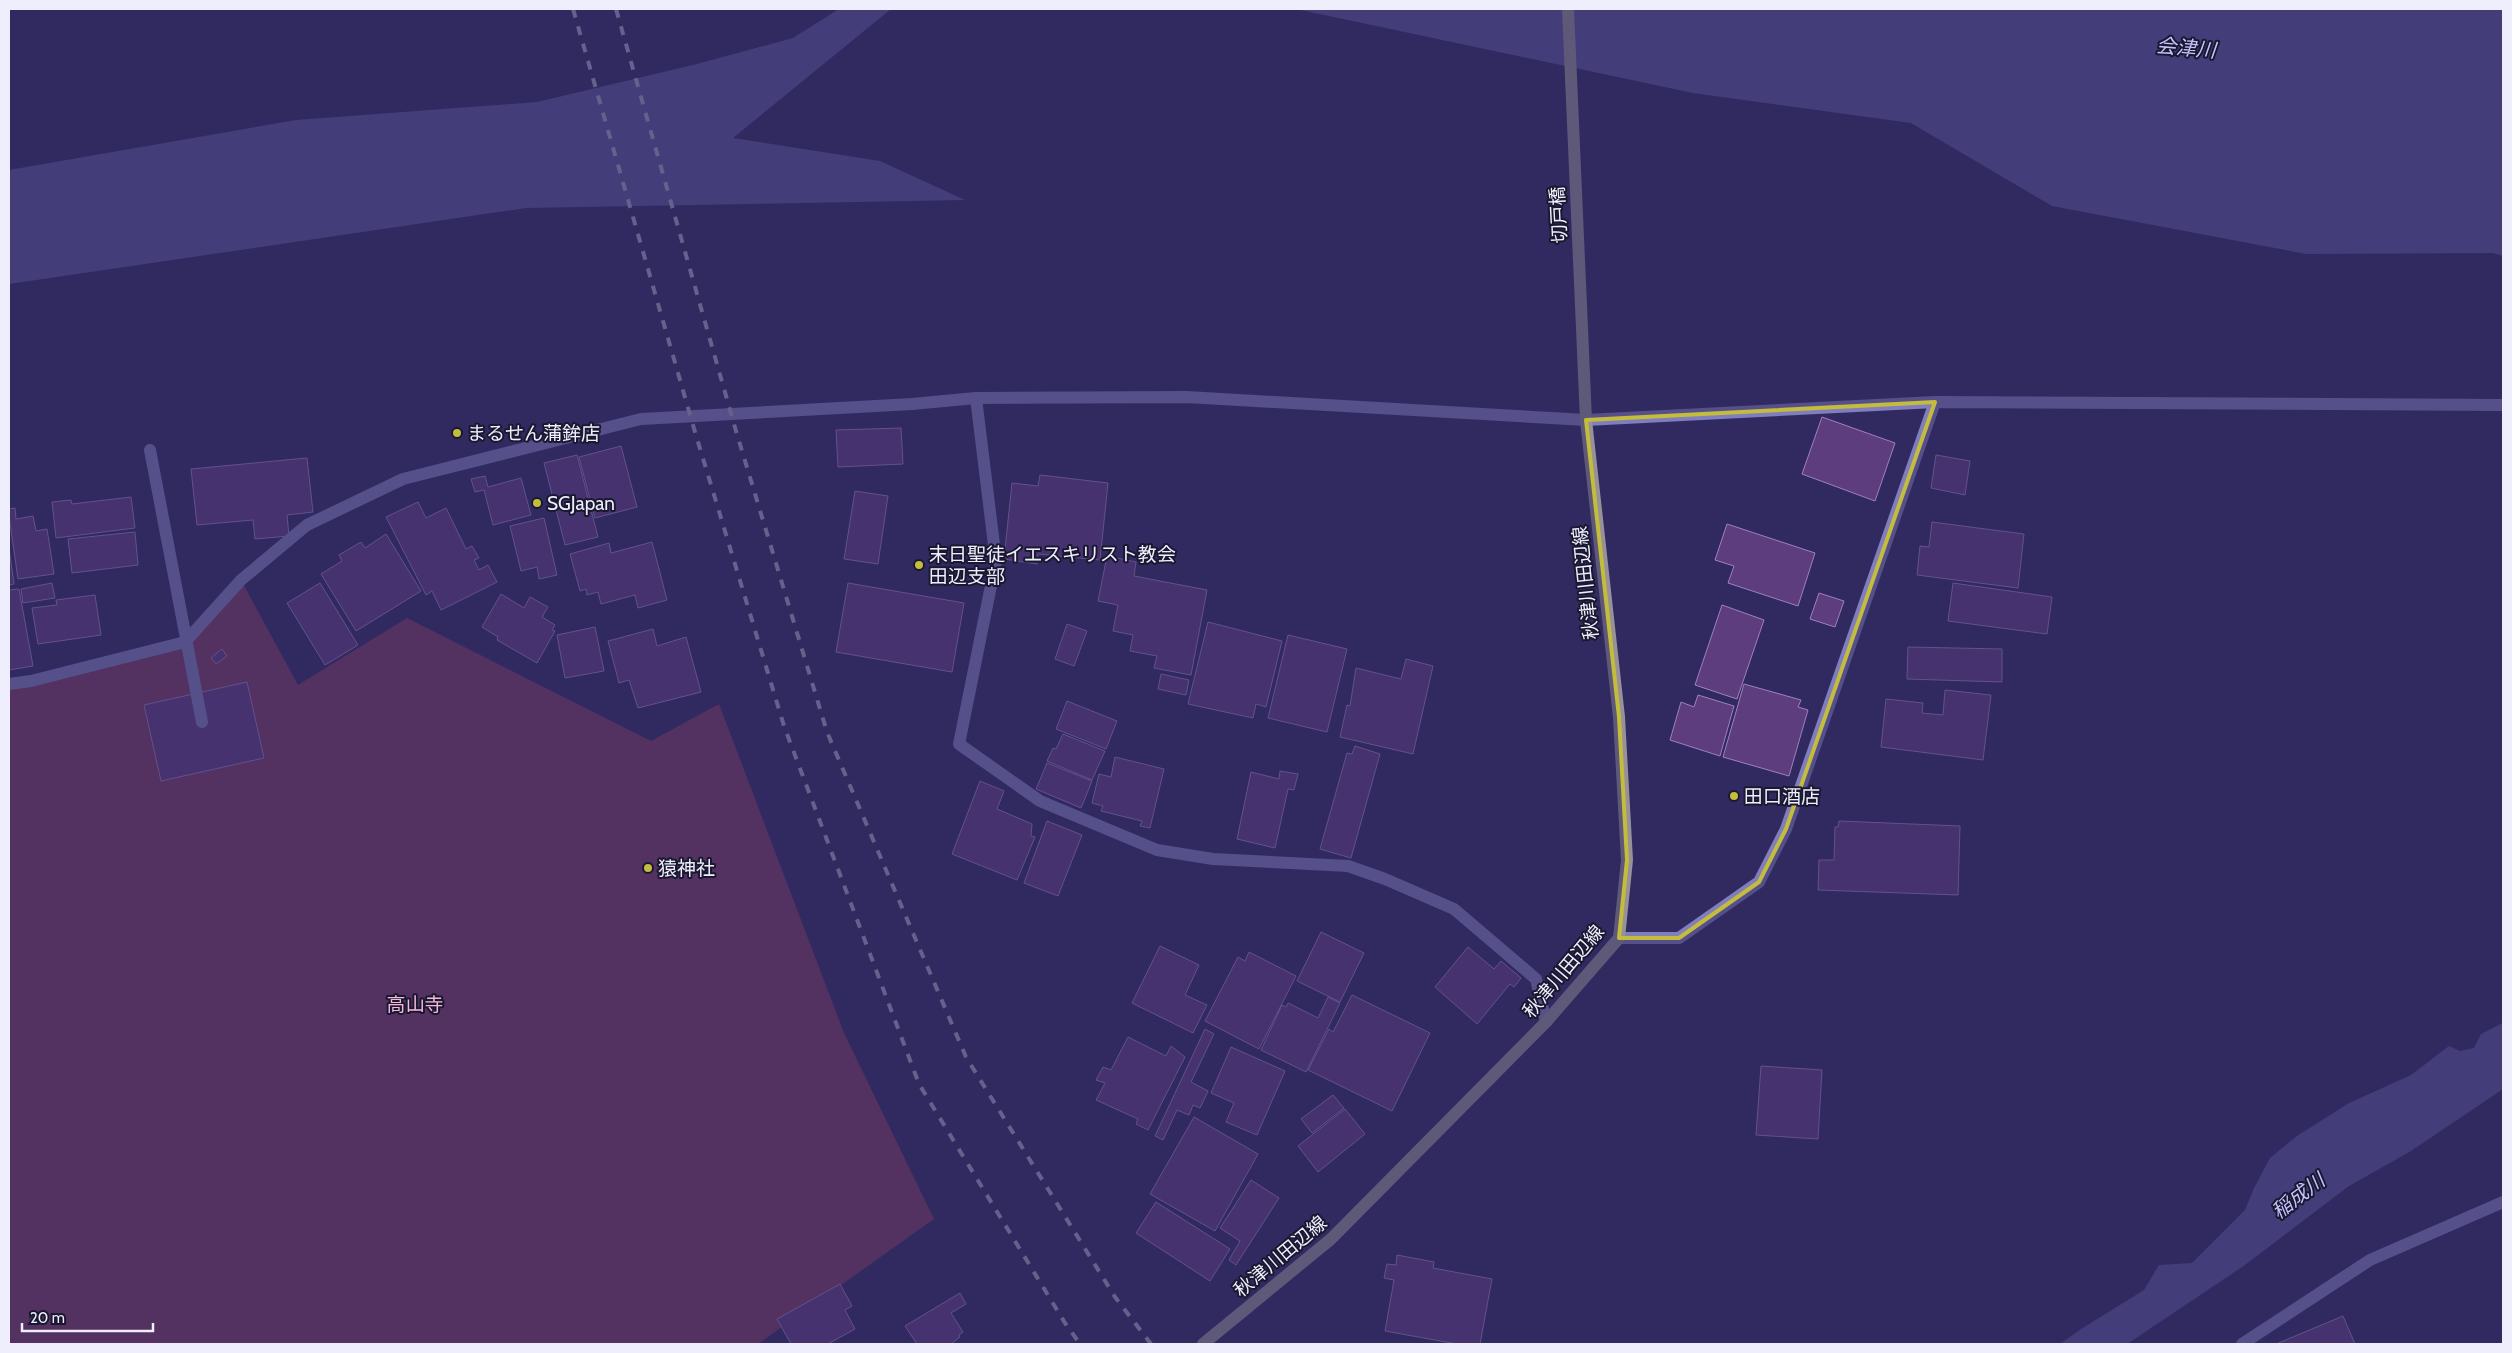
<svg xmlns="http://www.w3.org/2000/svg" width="2512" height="1353" font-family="Cabin,'Noto Sans JP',sans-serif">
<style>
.green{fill:#7d3a61}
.water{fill:#5a5499}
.building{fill:#5e3d7e;stroke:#9e81bd}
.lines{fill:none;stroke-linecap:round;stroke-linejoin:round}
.service{stroke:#817ebd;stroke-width:12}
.minor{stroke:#817ebd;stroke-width:12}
.secondary{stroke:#969298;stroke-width:12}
.rail{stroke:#a6a3c1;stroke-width:4;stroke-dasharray:9 9;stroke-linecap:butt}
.marked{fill:none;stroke:#c4bc3d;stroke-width:4;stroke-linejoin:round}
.poi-dot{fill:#c4bc3d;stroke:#1a1830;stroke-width:2}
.labels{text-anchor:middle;stroke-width:4;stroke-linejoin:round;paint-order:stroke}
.street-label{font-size:19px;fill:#eeeefc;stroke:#1a1830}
.poi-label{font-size:19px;fill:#eeeefc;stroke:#1a1830;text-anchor:start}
.park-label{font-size:19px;fill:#f6b8d9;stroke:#1a1830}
.water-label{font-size:20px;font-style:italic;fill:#c5c4ff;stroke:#1a1830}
</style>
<rect width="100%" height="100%" fill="#312a61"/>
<path class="green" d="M 241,580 L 298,685 L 407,618 L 651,741 L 719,704 L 844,1033 L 934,1219 L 758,1344 L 9,1344 L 9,684 L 185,642 Z"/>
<path class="water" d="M 839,9 L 891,9 L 733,138 L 880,161 L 965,200 L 526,208 L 9,284 L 9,170 L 296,120 L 537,102 L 697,64 L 793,38 Z
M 1296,9 L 2503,9 L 2503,256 L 2493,253 L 2306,254 L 2052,206 L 1911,123 L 1693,93 Z
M 2503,1023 L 2503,1089 L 2411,1151 L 2349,1186 L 2245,1265 L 2127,1344 L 2060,1344 L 2081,1329 L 2144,1290 L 2159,1265 L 2192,1263 L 2245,1210 L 2254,1188 L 2270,1158 L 2297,1136 L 2349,1103 L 2411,1075 L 2449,1046 L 2460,1051 L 2474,1048 L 2481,1034 Z"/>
<path class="building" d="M 1822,417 L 1895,443 L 1875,501 L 1802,474 Z
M 901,428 L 903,464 L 838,467 L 836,430 Z
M 621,446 L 637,507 L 595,518 L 579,457 Z
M 577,455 L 598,537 L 565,545 L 544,463 Z
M 1936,455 L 1970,461 L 1965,495 L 1931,488 Z
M 307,458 L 313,512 L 287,515 L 289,536 L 255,539 L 253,520 L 197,525 L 191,469 Z
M 1040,475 L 1108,483 L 1100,560 L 1038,554 L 1037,564 L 1004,559 L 1012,483 L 1038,486 Z
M 485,476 L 488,487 L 521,478 L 531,515 L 493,525 L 484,490 L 475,492 L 471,479 Z
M 855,491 L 888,496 L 878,564 L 844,559 Z
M 131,497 L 135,528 L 56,538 L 52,502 L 71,500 L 72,504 Z
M 418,502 L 426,518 L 446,508 L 466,549 L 472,546 L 479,558 L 474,560 L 479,570 L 488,565 L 497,582 L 441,610 L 432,591 L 426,595 L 386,517 Z
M 15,508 L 16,519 L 33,516 L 36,531 L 47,529 L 54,574 L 18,579 L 9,516 L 9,509 Z
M 544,518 L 557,575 L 539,579 L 537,567 L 521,571 L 510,526 Z
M 1932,522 L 2024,534 L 2018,588 L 1917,575 L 1920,546 L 1929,547 Z
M 1727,524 L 1815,553 L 1798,606 L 1728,583 L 1734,566 L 1715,560 Z
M 135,532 L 138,565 L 72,573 L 68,539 Z
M 386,534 L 421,591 L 356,631 L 321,574 L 342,561 L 339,555 L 361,542 L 365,548 Z
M 652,542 L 667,600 L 638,608 L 635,595 L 601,604 L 598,592 L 587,595 L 586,589 L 580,591 L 570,554 L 609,543 L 611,553 Z
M 9,548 L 14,584 L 9,585 Z
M 1107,556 L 1136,562 L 1134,576 L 1207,590 L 1191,675 L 1154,668 L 1157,656 L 1130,651 L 1133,635 L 1113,631 L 1118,605 L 1098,601 Z
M 52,583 L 55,598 L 23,603 L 21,589 Z
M 320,583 L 358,645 L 325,665 L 287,603 Z
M 848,583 L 964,603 L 952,672 L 836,652 Z
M 1953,583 L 2052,597 L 2047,634 L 1948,621 Z
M 19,589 L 33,666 L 9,670 L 9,590 Z
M 1819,593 L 1844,601 L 1835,627 L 1810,619 Z
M 501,594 L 524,608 L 530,597 L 548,607 L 542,617 L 555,625 L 552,630 L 555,631 L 537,663 L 497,640 L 498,637 L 482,627 Z
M 95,595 L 101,635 L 38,644 L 32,608 L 57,605 L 56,600 Z
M 1722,605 L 1764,620 L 1737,699 L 1695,685 Z
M 1208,622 L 1282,641 L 1266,707 L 1256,704 L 1253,718 L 1188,704 Z
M 1067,624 L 1087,631 L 1074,666 L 1055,659 Z
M 595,627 L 604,671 L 565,678 L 557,635 Z
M 653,629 L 657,646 L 686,637 L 701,692 L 638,708 L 629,680 L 619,683 L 608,641 Z
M 1288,635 L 1347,649 L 1327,732 L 1268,718 Z
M 1908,647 L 2002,649 L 2002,682 L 1907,679 Z
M 222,649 L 227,656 L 216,664 L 211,658 Z
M 1406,659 L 1433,666 L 1413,754 L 1340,737 L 1347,705 L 1350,706 L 1356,668 L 1401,679 Z
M 1161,674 L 1189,680 L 1186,695 L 1158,689 Z
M 247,682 L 264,758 L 161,781 L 144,705 Z
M 1744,684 L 1801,700 L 1798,707 L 1808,710 L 1789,776 L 1723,757 Z
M 1945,690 L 1991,695 L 1983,760 L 1881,747 L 1886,699 L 1923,703 L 1922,713 L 1943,715 Z
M 1698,695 L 1734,706 L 1720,756 L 1670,740 L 1681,702 L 1694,707 Z
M 1067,701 L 1117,721 L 1106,749 L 1056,729 Z
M 1063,734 L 1105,751 L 1092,780 L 1047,761 L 1053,748 L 1056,749 Z
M 1355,746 L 1380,754 L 1351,858 L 1320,849 L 1347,753 L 1352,754 Z
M 1115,757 L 1164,769 L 1150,828 L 1140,826 L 1142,821 L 1101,811 L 1103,806 L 1092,803 L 1099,774 L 1111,777 Z
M 1047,763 L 1092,781 L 1081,808 L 1036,789 Z
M 1280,771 L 1298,774 L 1294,790 L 1288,789 L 1275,848 L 1237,839 L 1251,772 L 1279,779 Z
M 980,781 L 1004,791 L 997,809 L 1032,824 L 1031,836 L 1035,837 L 1017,880 L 952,854 Z
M 1047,821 L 1082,835 L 1058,896 L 1024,883 Z
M 1839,821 L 1960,826 L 1958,895 L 1818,890 L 1819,860 L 1834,860 L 1835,827 L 1838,827 Z
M 1321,932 L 1364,953 L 1340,1002 L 1297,981 Z
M 1160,946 L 1199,965 L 1185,995 L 1207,1005 L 1193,1033 L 1132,1003 Z
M 1468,947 L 1494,969 L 1501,961 L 1521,978 L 1514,987 L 1510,984 L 1477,1024 L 1435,987 Z
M 1249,952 L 1296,976 L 1259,1049 L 1205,1021 L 1238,957 L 1245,961 Z
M 1352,995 L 1430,1033 L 1392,1111 L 1308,1070 L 1329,1029 L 1333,1032 Z
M 1328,997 L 1340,1003 L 1306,1072 L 1261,1050 L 1282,1005 L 1286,1007 L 1288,1003 L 1318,1018 Z
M 1205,1029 L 1214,1034 L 1191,1082 L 1208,1091 L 1200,1108 L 1193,1105 L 1189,1115 L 1177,1110 L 1163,1140 L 1155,1136 Z
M 1128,1037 L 1166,1056 L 1171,1046 L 1185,1057 L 1148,1130 L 1136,1124 L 1138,1119 L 1096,1100 L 1105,1083 L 1096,1080 L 1103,1067 L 1111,1070 Z
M 1231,1047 L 1285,1071 L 1257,1135 L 1226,1122 L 1234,1103 L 1211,1093 Z
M 1761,1066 L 1822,1070 L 1818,1139 L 1756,1135 Z
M 1333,1095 L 1344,1108 L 1312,1133 L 1301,1119 Z
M 1345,1109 L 1365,1134 L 1318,1172 L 1298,1146 Z
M 1194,1117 L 1258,1154 L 1215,1231 L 1150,1194 Z
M 1251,1180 L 1279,1198 L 1236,1265 L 1229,1260 L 1240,1241 L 1220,1228 Z
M 1156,1202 L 1230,1249 L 1210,1281 L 1136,1233 Z
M 1397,1255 L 1434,1262 L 1433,1268 L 1492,1279 L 1480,1344 L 1457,1344 L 1385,1331 L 1394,1280 L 1384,1278 L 1387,1264 L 1396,1265 Z
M 840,1284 L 852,1306 L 845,1310 L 855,1329 L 828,1344 L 791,1344 L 777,1319 Z
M 960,1293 L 966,1304 L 951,1313 L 963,1332 L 959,1335 L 960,1337 L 951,1344 L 917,1344 L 905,1326 Z
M 2343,1316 L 2355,1344 L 2276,1344 Z"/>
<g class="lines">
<path class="service" d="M 976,398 L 996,561 L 959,744 L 1040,801 L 1157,850 L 1213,859 L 1348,866 L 1385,879 L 1454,909 L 1536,979 L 1546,1022"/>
<path class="minor" d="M 150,450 L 202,722
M 9,684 L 31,681 L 185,642 L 241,580 L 307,525 L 403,479 L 641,419 L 912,404 L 976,398 L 1187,397 L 1586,420 L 1935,402 L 2503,405
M 1619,938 L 1679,938 L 1759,882 L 1786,829 L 1935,402
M 2242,1344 L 2370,1260 L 2503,1202"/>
<path class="secondary" d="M 1203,1344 L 1331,1239 L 1546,1022 L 1619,938 L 1627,860 L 1619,717 L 1586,420 L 1568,9"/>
<path class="rail" d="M 573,9 L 695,432 L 784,726 L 919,1084 L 1065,1323 L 1080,1344
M 616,9 L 736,431 L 827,732 L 966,1057 L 1115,1297 L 1151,1344"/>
</g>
<path d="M0 0H2512V1353H0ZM 1935,402 L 1786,829 L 1759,882 L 1679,938 L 1619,938 L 1627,860 L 1619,717 L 1586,420 Z" fill="#312a61" fill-opacity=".55" fill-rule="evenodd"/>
<path class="marked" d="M 1935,402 L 1786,829 L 1759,882 L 1679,938 L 1619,938 L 1627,860 L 1619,717 L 1586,420 Z"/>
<g class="poi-dot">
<circle cx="457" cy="433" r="5"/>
<circle cx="537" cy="503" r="5"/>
<circle cx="919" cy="565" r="5"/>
<circle cx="1734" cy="796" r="5"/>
<circle cx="648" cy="868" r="5"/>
</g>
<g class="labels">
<g class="street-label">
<text transform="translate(1558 215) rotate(-93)" y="7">切戸橋</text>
<text transform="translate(1585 583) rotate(-96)" y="7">秋津川田辺線</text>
<text transform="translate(1563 971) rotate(-50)" y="7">秋津川田辺線</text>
<text transform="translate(1280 1256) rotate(-40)" y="7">秋津川田辺線</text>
</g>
<g class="poi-label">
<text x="467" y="440">まるせん蒲鉾店</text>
<text x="547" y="510">SGJapan</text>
<text x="929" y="561">末日聖徒イエスキリスト教会<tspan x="929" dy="22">田辺支部</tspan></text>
<text x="1744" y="803">田口酒店</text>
<text x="658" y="875">猿神社</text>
</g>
<g class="park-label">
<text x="415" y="1011">高山寺</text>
</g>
<g class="water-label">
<text transform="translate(2186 48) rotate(5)" y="7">会津川</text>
<text transform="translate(2298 1196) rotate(-37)" y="7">稲成川</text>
</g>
</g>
<rect width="2512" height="1353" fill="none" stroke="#eeeefc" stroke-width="20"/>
<path d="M22 1323v8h131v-8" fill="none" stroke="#eeeefc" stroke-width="2.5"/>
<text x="30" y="1323" font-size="15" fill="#eeeefc" stroke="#1a1830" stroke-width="4" paint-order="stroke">20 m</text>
</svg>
